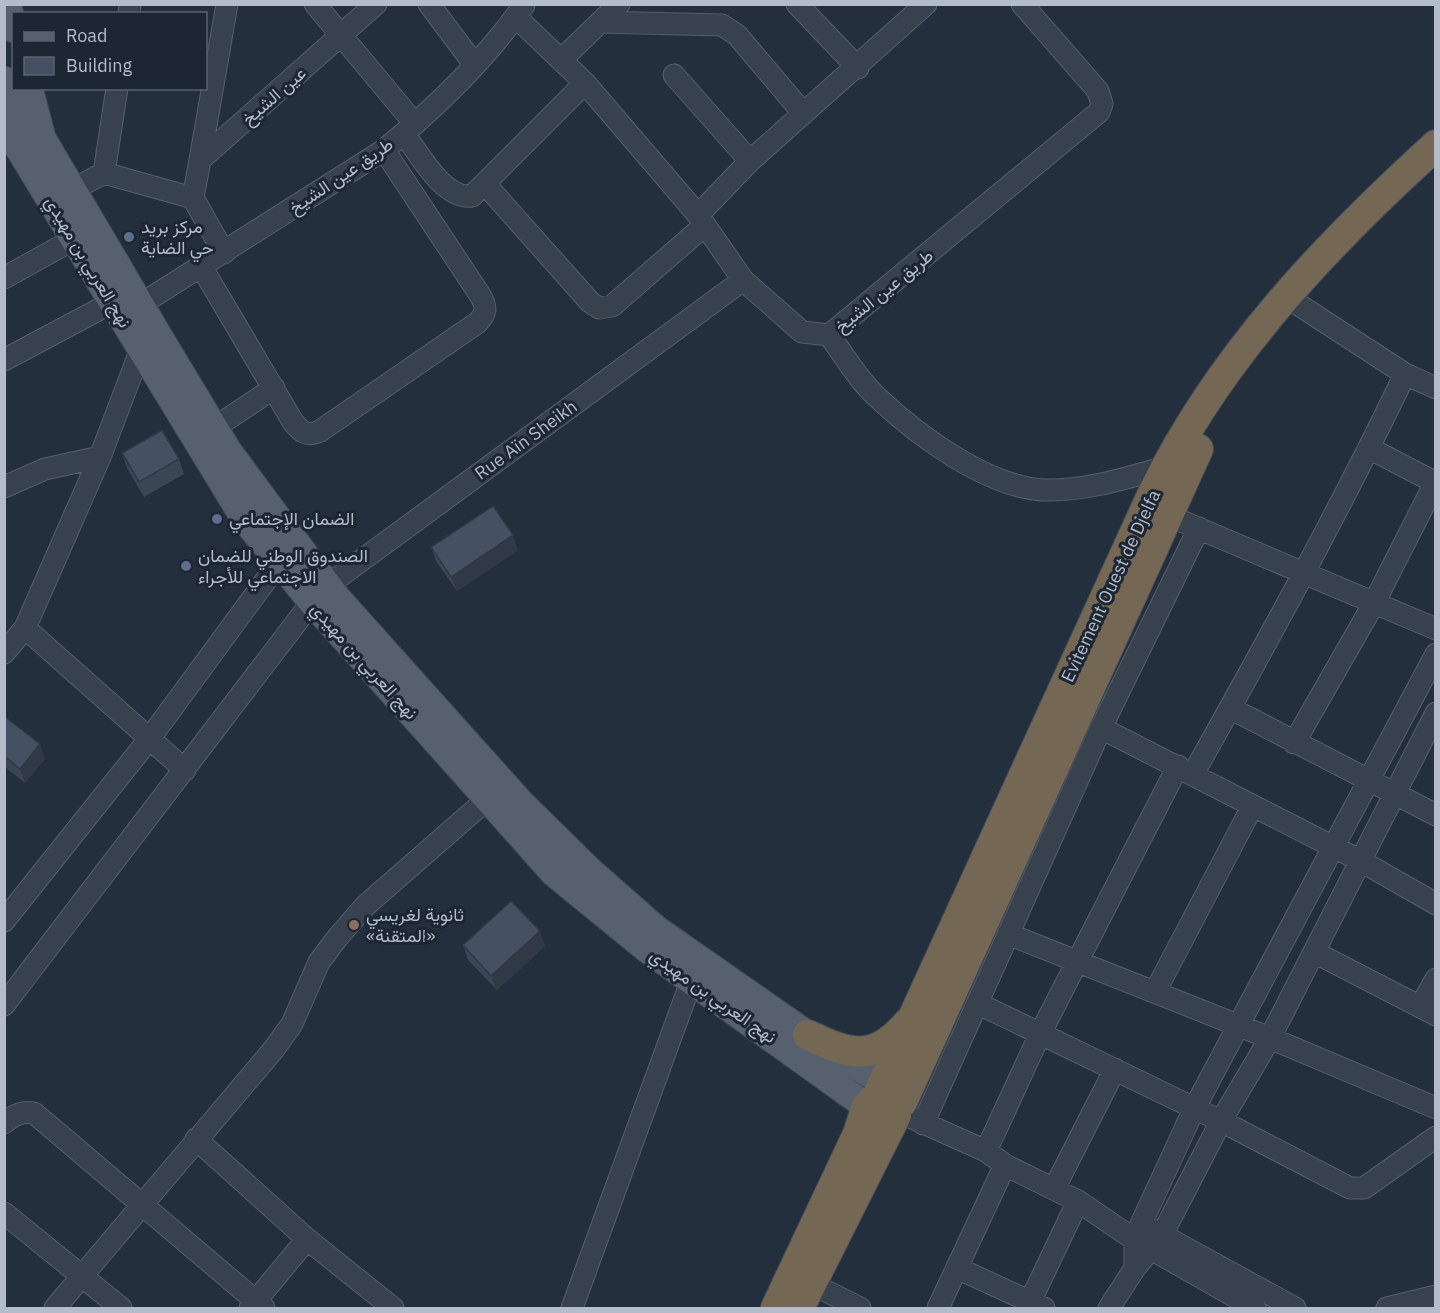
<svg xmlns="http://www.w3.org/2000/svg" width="1440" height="1313" font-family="'IBM Plex Sans',Vazirmatn,sans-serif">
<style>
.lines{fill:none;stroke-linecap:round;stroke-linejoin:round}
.minor-casing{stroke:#565f6c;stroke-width:23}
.major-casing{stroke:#414a57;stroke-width:29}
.highway-casing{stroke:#434c59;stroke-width:32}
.minor{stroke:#38414e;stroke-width:21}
.major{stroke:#56606e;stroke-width:27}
.highway{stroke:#746855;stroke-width:30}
.wall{fill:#3b4654}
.shaded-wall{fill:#303945}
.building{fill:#455162;stroke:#303945;stroke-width:1.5}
.service-dot{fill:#5c6f8a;stroke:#1d2633;stroke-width:2}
.education-dot{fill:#8d6e63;stroke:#1d2633;stroke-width:2}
.labels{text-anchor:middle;stroke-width:6;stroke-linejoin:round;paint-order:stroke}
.street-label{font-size:18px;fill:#b4bcc9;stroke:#1d2633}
.poi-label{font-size:18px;fill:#b4bcc9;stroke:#1d2633;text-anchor:start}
</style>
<rect width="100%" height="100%" fill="#242f3e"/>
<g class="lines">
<g class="minor-casing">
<path id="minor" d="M 315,4 L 415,124
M 429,4 L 474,64
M 797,4 L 858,68
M 129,14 L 130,4
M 516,17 L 585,83 L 698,215 L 743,280 L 802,332 L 829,335 L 1099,112 L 1102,104 L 1098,91 L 1022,4
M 600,22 L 722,25 L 737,35 L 803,113
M 562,59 L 619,4
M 674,75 L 750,161
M 404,134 C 420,155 444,200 472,196 L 585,83
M 200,160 L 227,4
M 104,173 L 193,198 L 224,253
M 486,185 L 590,302 L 599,308 L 612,306 L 705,225
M 72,190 L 104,173 L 117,88
M 193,198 L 200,160 L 376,4
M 698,215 L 750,161 L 926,4
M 201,266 L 293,422 C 301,432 307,437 320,431 L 477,323 C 487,313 487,307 480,295 L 384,150
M 4,278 L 74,239
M 1289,294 L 1299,305 L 1405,374 L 1436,388
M 127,313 L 384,150 C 434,109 486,59 524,5
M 829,335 C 844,355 858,380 877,397 C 917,435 988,488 1045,490 C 1086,491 1126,478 1166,467 L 1173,470
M 4,360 L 113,302
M 214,428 L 274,388
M 1369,448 L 1436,483
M 4,487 L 45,469 L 100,457
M 1167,515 L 1436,629
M 25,628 L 185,770
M 4,653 L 25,628 L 100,457 L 141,349 L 149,343
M 1230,708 L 1436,815
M 1101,728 L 1361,861 L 1436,904
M 1294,743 L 1374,603 L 1435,483
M 1193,774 C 1267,643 1340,510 1405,374
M 4,921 L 150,738 L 280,561
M 1008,934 L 1270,1038 L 1436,1108
M 1314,952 L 1436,1015
M 1155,992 L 1252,807
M 977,1003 L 1221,1121 L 1350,1188 L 1364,1188 L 1436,1137
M 4,1005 L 312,602 L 328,585 L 743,280
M 1420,1007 L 1436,979
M 910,1117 L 986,1151 L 1005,1165 L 1078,1201 L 1135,1240 L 1255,1308
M 4,1123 C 14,1115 22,1111 34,1113 L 264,1308
M 923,1124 L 1101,728 L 1199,528
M 196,1139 L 307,1239 L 393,1308
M 986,1151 L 1041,1032 L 1178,766
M 1054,1189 L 1115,1069
M 4,1213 L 121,1308
M 1151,1229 L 1295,1308
M 957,1268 L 1044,1308
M 1135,1268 L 1135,1240 L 1141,1224 L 1194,1109 L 1436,654
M 812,1284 L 860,1308
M 1030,1302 L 1078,1201
M 55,1308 L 274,1049 L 292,1024 L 319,962 L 338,937 L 365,906 L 500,788
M 250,1308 L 307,1239
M 572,1308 L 696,968
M 938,1308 L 1005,1165
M 1109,1308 L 1135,1268 L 1162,1235 L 1221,1121 L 1270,1038 L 1436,713
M 1387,1308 L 1436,1296"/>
</g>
<g class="major-casing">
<path id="major" d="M 7,4 L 14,29
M 4,80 L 18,147 L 246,521 L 312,602 L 554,873 L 647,949 L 877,1114
M 29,88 L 42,138 L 158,335 L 228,451 L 337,598 L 519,801 L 588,869 L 656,929 L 808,1035 L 894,1090"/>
</g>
<g class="highway-casing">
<path id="highway" d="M 808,1035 C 850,1055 874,1063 908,1023
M 880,1090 L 1154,491 C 1220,356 1326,245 1436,145
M 902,1102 L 1198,449
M 776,1308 L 858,1134 L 867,1106 L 872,1101
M 799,1308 L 896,1115"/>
</g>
<use href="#minor" class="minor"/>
<use href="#major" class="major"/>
<use href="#highway" class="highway"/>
</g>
<path class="wall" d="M 122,453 L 179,459 L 184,474 L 144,497 L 127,468 Z
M 431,547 L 518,550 L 457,591 L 436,561 Z
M 4,716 L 45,759 L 25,783 L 4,766 Z
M 463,945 L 545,946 L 497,990 L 468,960 Z"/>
<path class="shaded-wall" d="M 513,535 L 518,550 L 457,591 L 451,577 Z
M 40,744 L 45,759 L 25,783 L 20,769 Z
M 540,931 L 545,946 L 497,990 L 491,976 Z"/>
<path class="building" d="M 162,430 L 179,459 L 139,482 L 122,453 Z
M 493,506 L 513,535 L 451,577 L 431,547 Z
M 4,716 L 40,744 L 20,769 L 4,756 Z
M 511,901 L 540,931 L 491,976 L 463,945 Z"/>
<g class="service-dot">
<circle cx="129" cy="237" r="6"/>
<circle cx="217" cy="519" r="6"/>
<circle cx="186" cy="566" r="6"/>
</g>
<circle class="education-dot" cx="354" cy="925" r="6"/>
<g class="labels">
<g class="street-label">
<text transform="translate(274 96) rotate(-41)" y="6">عين الشيخ</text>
<text transform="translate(341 176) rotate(-34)" y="6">طريق عين الشيخ</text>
<text transform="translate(88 262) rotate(59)" y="6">نهج العربي بن مهيدي</text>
<text transform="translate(884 291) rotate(-39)" y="6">طريق عين الشيخ</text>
<text transform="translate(526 440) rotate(-36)" y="6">Rue Aïn Sheikh</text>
<text transform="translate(1111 586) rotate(-65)" y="6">Evitement Ouest de Djelfa</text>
<text transform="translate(364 661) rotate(48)" y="6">نهج العربي بن مهيدي</text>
<text transform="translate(713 996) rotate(35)" y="6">نهج العربي بن مهيدي</text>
</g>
<g class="poi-label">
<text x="141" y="233">مركز بريد<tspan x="141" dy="21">حي الضاية</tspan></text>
<text x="229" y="525">الضمان الإجتماعي</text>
<text x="198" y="562">الصندوق الوطني للضمان<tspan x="198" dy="21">الاجتماعي للأجراء</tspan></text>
<text x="366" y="921">ثانوية لغريسي<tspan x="366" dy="21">«المتقنة»</tspan></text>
</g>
</g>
<rect width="1440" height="1313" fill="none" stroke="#b4bcc9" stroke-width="12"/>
<rect x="12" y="12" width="195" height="78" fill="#1d2633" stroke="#59626f" stroke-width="1.5"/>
<rect x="24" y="32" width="30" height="9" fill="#56606e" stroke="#59626f" stroke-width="1.5"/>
<text x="66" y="42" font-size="18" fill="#b4bcc9">Road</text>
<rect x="24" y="57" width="30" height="18" fill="#455162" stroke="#59626f" stroke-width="1.5"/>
<text x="66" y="72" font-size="18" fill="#b4bcc9">Building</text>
</svg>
